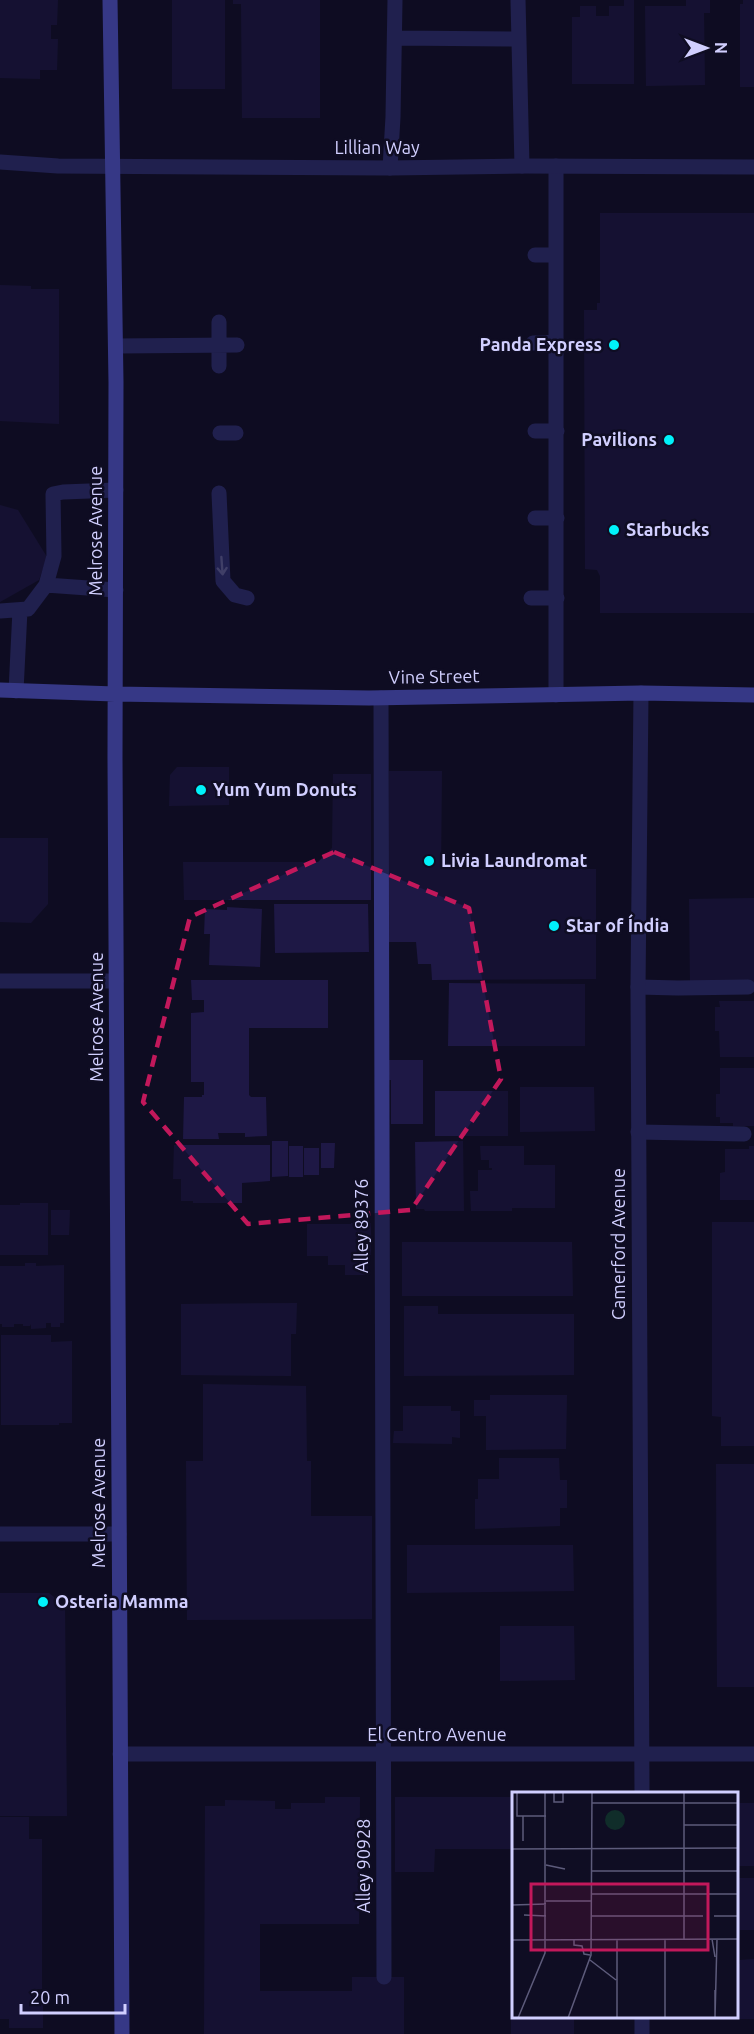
<svg xmlns="http://www.w3.org/2000/svg" width="754" height="2034" font-family="Ubuntu,sans-serif">
<style>
.building{fill:#1e1845}
.lines{fill:none;stroke-linecap:round;stroke-linejoin:round}
.service{stroke:#363884;stroke-width:15}
.minor{stroke:#363884;stroke-width:15}
.secondary{stroke:#666dff;stroke-width:15}
.oneway{stroke:#7c7cbb}
.marked{fill:none;stroke:#c2185b;stroke-width:4.5;stroke-dasharray:12 8;stroke-linejoin:round}
.poi-dot{fill:#00f2fa;stroke:#0f0d23;stroke-width:2}
.labels{text-anchor:middle;stroke-width:5;stroke-linejoin:round;paint-order:stroke}
.street-label{font-size:18px;fill:#d1cfff;stroke:#0f0d23}
.poi-label{font-size:18px;font-weight:bold;fill:#d1cfff;stroke:#0f0d23;text-anchor:start}
.inset-road{fill:none;stroke:#5d5b7b;stroke-width:1.5}
.view{fill:#c2185b;fill-opacity:0.15;stroke:#c2185b;stroke-width:3}
.inset-edge{fill:none;stroke:#d1cfff;stroke-width:3}
</style>
<rect width="100%" height="100%" fill="#0f0d23"/>
<path class="building" d="M 0,0 L 58,0 L 57,25 L 51,25 L 51,39 L 58,39 L 57,70 L 40,70 L 40,79 L 0,78 Z
M 172,0 L 225,0 L 225,89 L 172,89 Z
M 233,0 L 320,0 L 320,118 L 242,118 L 241,4 L 233,4 Z
M 624,0 L 634,0 L 634,84 L 572,84 L 572,17 L 580,17 L 580,6 L 596,6 L 596,16 L 609,16 L 609,6 L 624,6 Z
M 686,0 L 710,0 L 710,13 L 704,13 L 705,85 L 646,86 L 645,6 L 686,6 Z
M 743,0 L 754,0 L 754,87 L 740,87 L 740,4 L 743,4 Z
M 600,213 L 754,213 L 754,613 L 600,613 L 600,576 L 597,570 L 585,569 L 584,310 L 597,310 L 597,303 L 600,303 Z
M 0,285 L 31,286 L 31,289 L 59,289 L 59,424 L 0,421 Z
M 0,505 L 18,510 L 47,557 L 39,580 L 0,602 Z
M 177,767 L 229,767 L 229,805 L 169,806 L 170,775 Z
M 389,771 L 442,771 L 441,869 L 596,869 L 596,979 L 432,980 L 431,964 L 418,964 L 416,942 L 387,942 Z
M 333,774 L 371,774 L 371,900 L 184,900 L 183,862 L 318,862 L 332,848 Z
M 0,838 L 48,838 L 48,904 L 31,923 L 0,922 Z
M 754,898 L 754,982 L 690,983 L 689,899 Z
M 274,904 L 368,904 L 369,952 L 275,953 Z
M 227,907 L 262,909 L 260,967 L 209,965 L 210,934 L 204,934 L 205,909 L 227,910 Z
M 191,980 L 328,980 L 328,1028 L 249,1028 L 249,1095 L 251,1097 L 266,1097 L 267,1136 L 245,1137 L 245,1133 L 218,1133 L 219,1139 L 183,1139 L 184,1097 L 202,1097 L 202,1095 L 204,1095 L 204,1082 L 191,1082 L 191,1013 L 204,1012 L 204,1000 L 192,1000 Z
M 449,983 L 585,984 L 585,1046 L 448,1046 Z
M 719,1001 L 754,1001 L 754,1057 L 720,1057 L 719,1031 L 715,1031 L 715,1007 L 720,1007 Z
M 386,1060 L 423,1060 L 423,1124 L 391,1124 L 391,1080 L 386,1080 Z
M 720,1068 L 754,1068 L 754,1126 L 733,1126 L 733,1123 L 720,1123 L 720,1117 L 716,1117 L 716,1094 L 720,1094 Z
M 520,1087 L 594,1087 L 595,1131 L 520,1132 Z
M 435,1091 L 508,1091 L 508,1136 L 435,1136 Z
M 272,1141 L 288,1141 L 288,1176 L 272,1177 Z
M 463,1141 L 464,1211 L 425,1211 L 424,1209 L 416,1209 L 415,1142 Z
M 321,1143 L 335,1143 L 334,1168 L 321,1168 Z
M 174,1145 L 270,1145 L 270,1181 L 242,1183 L 242,1203 L 193,1203 L 193,1201 L 181,1201 L 181,1179 L 173,1179 Z
M 289,1146 L 303,1146 L 303,1177 L 289,1177 Z
M 480,1146 L 524,1146 L 524,1165 L 555,1165 L 555,1208 L 512,1208 L 512,1211 L 471,1211 L 470,1191 L 478,1191 L 478,1170 L 492,1170 L 492,1168 L 489,1168 L 489,1160 L 481,1160 Z
M 749,1146 L 754,1146 L 754,1200 L 720,1200 L 720,1173 L 725,1172 L 725,1149 L 749,1149 Z
M 304,1148 L 319,1148 L 319,1175 L 304,1175 Z
M 20,1203 L 48,1203 L 48,1255 L 0,1255 L 0,1205 L 20,1205 Z
M 51,1210 L 70,1210 L 69,1235 L 51,1235 Z
M 712,1222 L 754,1222 L 754,1446 L 721,1446 L 721,1417 L 712,1416 Z
M 351,1223 L 371,1223 L 371,1255 L 368,1255 L 368,1275 L 345,1275 L 345,1265 L 328,1265 L 328,1256 L 307,1256 L 307,1224 L 351,1224 Z
M 402,1242 L 572,1242 L 573,1296 L 402,1296 Z
M 25,1263 L 36,1263 L 36,1266 L 64,1265 L 64,1323 L 60,1323 L 60,1327 L 51,1327 L 51,1323 L 46,1323 L 46,1328 L 31,1329 L 31,1324 L 30,1326 L 23,1326 L 23,1324 L 14,1324 L 14,1327 L 2,1327 L 2,1324 L 0,1324 L 0,1266 L 25,1266 Z
M 297,1303 L 296,1334 L 291,1334 L 291,1376 L 181,1375 L 181,1304 Z
M 404,1306 L 438,1306 L 438,1314 L 574,1314 L 574,1375 L 404,1376 Z
M 1,1335 L 51,1335 L 51,1342 L 72,1341 L 72,1423 L 59,1423 L 59,1425 L 1,1425 Z
M 203,1384 L 306,1386 L 307,1461 L 311,1461 L 311,1516 L 372,1516 L 372,1619 L 187,1620 L 186,1461 L 203,1461 Z
M 490,1395 L 567,1395 L 566,1449 L 486,1450 L 486,1416 L 474,1416 L 474,1400 L 490,1400 Z
M 403,1406 L 451,1406 L 451,1411 L 460,1411 L 460,1438 L 452,1437 L 452,1444 L 393,1443 L 394,1431 L 403,1431 Z
M 499,1458 L 559,1458 L 560,1480 L 567,1480 L 567,1508 L 560,1508 L 560,1526 L 475,1529 L 475,1499 L 478,1499 L 478,1479 L 499,1479 Z
M 716,1464 L 754,1464 L 754,1687 L 717,1687 Z
M 407,1545 L 573,1545 L 574,1591 L 407,1593 Z
M 0,1593 L 49,1593 L 65,1606 L 67,1816 L 0,1816 Z
M 500,1626 L 574,1626 L 575,1680 L 500,1681 Z
M 325,1797 L 360,1797 L 359,1924 L 260,1924 L 260,1991 L 352,1991 L 352,1977 L 404,1977 L 404,2034 L 204,2034 L 205,1806 L 225,1806 L 225,1800 L 275,1801 L 275,1809 L 291,1809 L 291,1803 L 325,1803 Z
M 395,1797 L 514,1797 L 514,2018 L 574,2018 L 574,2034 L 511,2034 L 511,1849 L 435,1849 L 434,1872 L 395,1872 Z
M 738,1803 L 754,1803 L 754,1866 L 738,1866 Z
M 0,1817 L 29,1817 L 29,1839 L 42,1839 L 42,1989 L 37,1989 L 37,2004 L 43,2004 L 43,2028 L 9,2028 L 9,2019 L 0,2019 Z
M 738,1878 L 754,1878 L 754,1930 L 738,1930 Z
M 754,1959 L 754,2019 L 738,2019 L 738,1964 L 740,1964 L 740,1960 Z"/>
<g class="lines">
<path class="service" d="M 518,0 L 522,166
M 395,38 L 519,39
M 556,166 L 556,695
M 390,168 L 393,117 L 395,0
M 535,255 L 556,255
M 219,322 L 219,366
M 533,343 L 557,342
M 116,346 L 237,345
M 535,431 L 557,431
M 220,433 L 236,433
M 219,493 L 223,581 L 235,595 L 247,598
M 535,518 L 557,518
M 46,585 L 116,590
M 531,598 L 557,598
M 0,611 L 28,609 L 46,585 L 54,556 L 53,494 L 63,492 L 116,490
M 16,691 L 20,610
M 381,698 L 384,1977
M 638,987 L 678,988 L 748,987
M 638,1132 L 744,1134"/>
<path class="minor" d="M 0,162 L 58,166 L 390,168 L 522,166 L 754,167
M 641,693 L 638,987 L 642,1794
M 0,981 L 116,981
M 0,1534 L 119,1534
M 120,1754 L 754,1754
M 642,2018 L 642,2034"/>
<path class="secondary" d="M 110,0 L 116,382 L 115,758 L 122,2034
M 0,690 L 115,694 L 369,698 L 641,693 L 754,695"/>
</g>
<defs><path id="oneway-shaft" d="M-6 0H5M1.5-3L5.5 0L1.5 3" fill="none" stroke-width="1.6" stroke-linecap="round" stroke-linejoin="round" transform="scale(1.5)"/></defs>
<use class="oneway" href="#oneway-shaft" transform="translate(222 566) rotate(86)"/>
<path d="M0 0H754V2034H0ZM 334,852 L 469,908 L 501,1079 L 411,1210 L 248,1224 L 143,1102 L 190,917 Z" fill="#0f0d23" fill-opacity=".55" fill-rule="evenodd"/>
<path class="marked" d="M 334,852 L 469,908 L 501,1079 L 411,1210 L 248,1224 L 143,1102 L 190,917 Z"/>
<g class="poi-dot">
<circle cx="614" cy="345" r="6"/>
<circle cx="669" cy="440" r="6"/>
<circle cx="614" cy="530" r="6"/>
<circle cx="201" cy="790" r="6"/>
<circle cx="429" cy="861" r="6"/>
<circle cx="554" cy="926" r="6"/>
<circle cx="43" cy="1602" r="6"/>
</g>
<g class="labels">
<g class="street-label">
<text x="377" y="154">Lillian Way</text>
<text transform="translate(96 531) rotate(-90)" y="6">Melrose Avenue</text>
<text transform="translate(434 677) rotate(-1)" y="6">Vine Street</text>
<text transform="translate(97 1017) rotate(-90)" y="6">Melrose Avenue</text>
<text transform="translate(362 1226) rotate(-90)" y="6">Alley 89376</text>
<text transform="translate(619 1244) rotate(-90)" y="6">Camerford Avenue</text>
<text transform="translate(99 1503) rotate(-90)" y="6">Melrose Avenue</text>
<text x="437" y="1741">El Centro Avenue</text>
<text transform="translate(364 1866) rotate(-90)" y="6">Alley 90928</text>
</g>
<g class="poi-label">
<text x="602" y="351" text-anchor="end">Panda Express</text>
<text x="657" y="446" text-anchor="end">Pavilions</text>
<text x="626" y="536">Starbucks</text>
<text x="213" y="796">Yum Yum Donuts</text>
<text x="441" y="867">Livia Laundromat</text>
<text x="566" y="932">Star of Índia</text>
<text x="55" y="1608">Osteria Mamma</text>
</g>
</g>
<g transform="translate(512 1792)">
<rect width="226" height="226" fill="#0f0d23"/>
<path d="M93 28a10 10 0 1 1 20 0a10 10 0 1 1-20 0Z" fill="#102d2a"/>
<path class="inset-road" d="M 5,0 L 5,24 L 34,24M 42,0 L 42,10 L 51,10 L 51,0M 172,0 L 172,147M 80,11 L 227,11M 172,33 L 227,33M 11,49 L 11,24M 0,57 L 227,56M 34,73 L 53,77M 80,79 L 227,79M 80,102 L 227,102M 34,109 L 80,109M 0,113 L 34,112M 12,123 L 34,124M 80,124 L 191,124M 202,124 L 227,124M 153,147 L 153,226M 200,147 L 203,165M 0,148 L 227,147M 62,148 L 62,153 L 70,154 L 72,162 L 78,163M 105,148 L 105,226M 78,168 L 104,188M 203,198 L 203,224M 6,226 L 33,161 L 33,0M 56,226 L 79,163 L 80,0M 203,226 L 205,147"/>
<path class="view" d="M 19,92 L 196,92 L 196,158 L 19,158 Z"/>
<rect width="226" height="226" class="inset-edge"/>
</g>
<g transform="translate(706 48) rotate(90)" stroke="#0f0d23" stroke-width="4.5" paint-order="stroke">
<path d="M0-4.5L10 22L0 15L-10 22Z" fill="#d1cfff"/>
<text y="-9" font-size="16" font-weight="bold" text-anchor="middle" fill="#d1cfff">N</text>
</g>
<path d="M21 2004v9h104v-9" fill="none" stroke="#d1cfff" stroke-width="3"/>
<text x="30" y="2004" font-size="18" fill="#d1cfff" stroke="#0f0d23" stroke-width="4.5" paint-order="stroke">20 m</text>
</svg>
